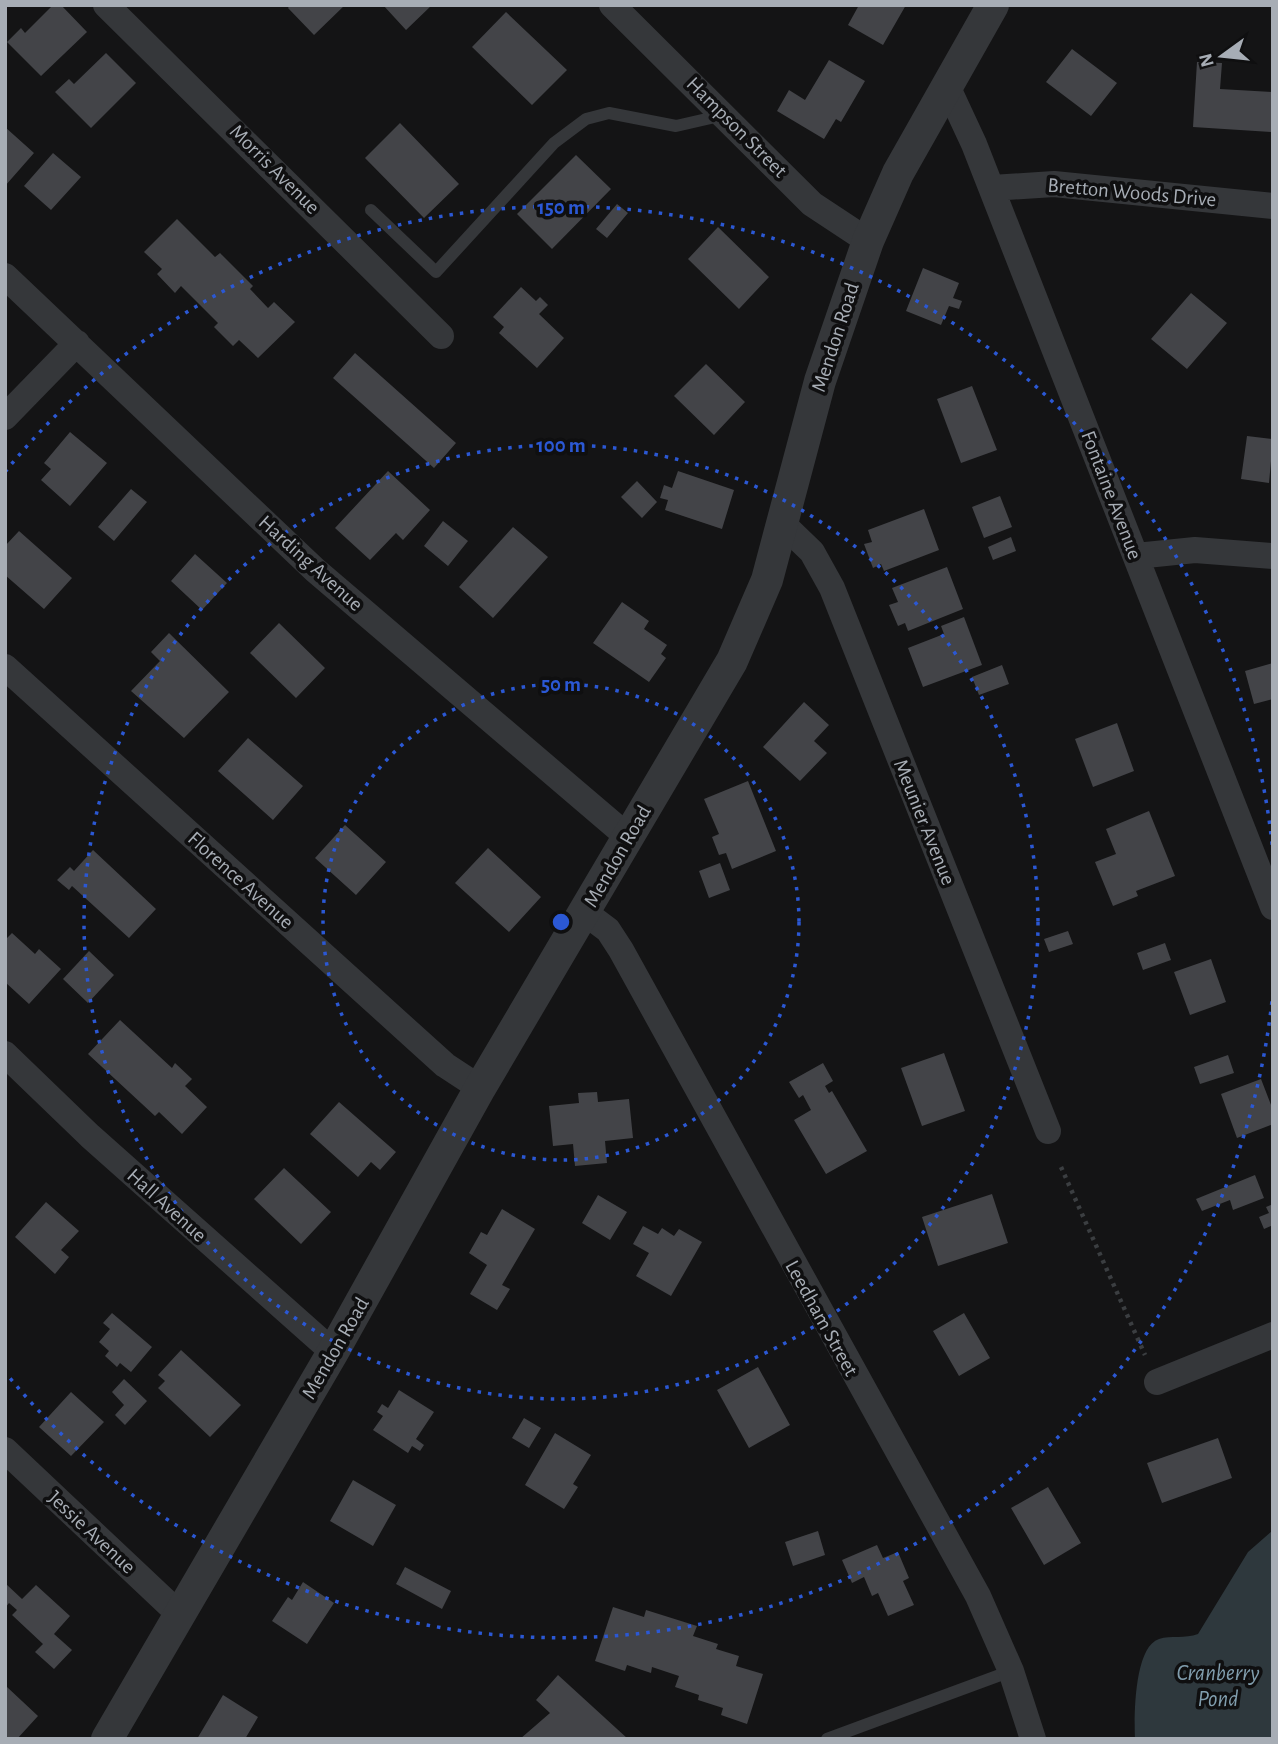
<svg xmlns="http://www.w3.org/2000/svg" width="1278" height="1744" font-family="'Alegreya Sans',sans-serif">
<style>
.water{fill:#2e383d}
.building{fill:#434448}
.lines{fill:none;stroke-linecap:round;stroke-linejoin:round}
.path{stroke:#3b3e41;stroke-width:4.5;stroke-dasharray:3.5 5;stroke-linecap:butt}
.service{stroke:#35373a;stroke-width:12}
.minor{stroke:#35373a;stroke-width:26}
.tertiary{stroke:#35373a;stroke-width:32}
.ring{fill:none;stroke:#2b58d4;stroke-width:3.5;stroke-dasharray:3.5 7}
.labels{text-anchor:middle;stroke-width:7;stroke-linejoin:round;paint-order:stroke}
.street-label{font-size:21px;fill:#a7adb5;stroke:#0f0f10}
.water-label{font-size:23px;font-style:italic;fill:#809dad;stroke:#0f0f10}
.centre{fill:#2b58d4;stroke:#0f0f10;stroke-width:3.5}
.ring-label{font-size:21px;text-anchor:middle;font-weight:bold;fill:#2b58d4;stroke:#0f0f10;stroke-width:7;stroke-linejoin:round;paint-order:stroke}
</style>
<rect width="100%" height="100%" fill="#141415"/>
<path class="water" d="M 1273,1530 L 1273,1739 L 1135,1739 C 1134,1717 1134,1647 1159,1639 C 1171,1635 1185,1639 1198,1634 L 1248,1552 Z"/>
<path class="building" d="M 53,5 L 61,5 L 87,32 L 41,76 L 7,42 L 21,28 L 25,33 Z
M 290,5 L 345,5 L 314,35 L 288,8 Z
M 383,5 L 432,5 L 406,30 Z
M 859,5 L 906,5 L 883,45 L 848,25 Z
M 506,12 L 567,70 L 532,105 L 472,47 Z
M 1072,49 L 1117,83 L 1091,116 L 1046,82 Z
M 106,53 L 136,83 L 91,128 L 55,92 L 69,79 L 74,84 Z
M 829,60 L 865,81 L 841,122 L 836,119 L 824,139 L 777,111 L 789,90 L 805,100 Z
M 1197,62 L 1222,63 L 1220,89 L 1273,92 L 1271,132 L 1193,127 Z
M 400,123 L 459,184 L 424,218 L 365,158 Z
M 5,127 L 34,153 L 5,186 Z
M 53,153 L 81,177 L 51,210 L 24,186 Z
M 576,155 L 611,189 L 552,249 L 517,214 Z
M 617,204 L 628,213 L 607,238 L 596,229 Z
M 177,219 L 215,257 L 220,253 L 253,286 L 250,289 L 268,308 L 274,302 L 295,322 L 258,358 L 239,340 L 233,346 L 214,327 L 218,323 L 181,286 L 175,293 L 157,274 L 162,269 L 144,252 Z
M 718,227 L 769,277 L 739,309 L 688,259 Z
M 923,268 L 959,283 L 953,298 L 962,301 L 959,309 L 949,306 L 941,325 L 906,311 Z
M 521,287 L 536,301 L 540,297 L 548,305 L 539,314 L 564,338 L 537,368 L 499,333 L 504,327 L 493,317 Z
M 1191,293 L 1227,323 L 1187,369 L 1151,339 Z
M 355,353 L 456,443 L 434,468 L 333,378 Z
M 706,364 L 745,402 L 714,435 L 674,396 Z
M 972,386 L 997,450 L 961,463 L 937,399 Z
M 70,432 L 107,463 L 70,506 L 41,480 L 51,469 L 44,463 Z
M 1247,436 L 1273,439 L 1269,483 L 1241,479 Z
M 388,471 L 430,510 L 403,540 L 396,533 L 370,560 L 335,528 Z
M 678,471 L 734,490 L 722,529 L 665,510 L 668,500 L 660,498 L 664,485 L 672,488 Z
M 637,481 L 657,502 L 642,518 L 621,497 Z
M 131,489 L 147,502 L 114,541 L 98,527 Z
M 1000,496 L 1012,527 L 984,538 L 972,507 Z
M 924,509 L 939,550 L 884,571 L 881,564 L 873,568 L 864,544 L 872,542 L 868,530 Z
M 443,521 L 468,541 L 448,566 L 424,546 Z
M 513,527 L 548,557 L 493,618 L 459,587 Z
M 19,531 L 72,578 L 44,609 L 5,575 L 5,546 Z
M 1011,537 L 1016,551 L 993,560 L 988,547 Z
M 195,554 L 227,583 L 202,610 L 171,581 Z
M 947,567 L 963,609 L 908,631 L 905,623 L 898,626 L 889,605 L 898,602 L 892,588 Z
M 622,602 L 649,621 L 644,629 L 667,645 L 661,654 L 666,658 L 649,682 L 593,643 Z
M 964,617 L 982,665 L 923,687 L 908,648 L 944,634 L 941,626 Z
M 279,623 L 325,668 L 296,698 L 250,653 Z
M 169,633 L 229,692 L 184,738 L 131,691 L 160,661 L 151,652 Z
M 1273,663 L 1273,699 L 1254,704 L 1245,671 Z
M 1002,665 L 1009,684 L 979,695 L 972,677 Z
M 804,702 L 829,725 L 814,741 L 827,753 L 800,781 L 763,747 Z
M 1117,723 L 1134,771 L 1093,787 L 1075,739 Z
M 248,738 L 303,786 L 273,820 L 218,771 Z
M 748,781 L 776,851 L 732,869 L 726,853 L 719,855 L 712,837 L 719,834 L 704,799 Z
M 1149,811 L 1175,876 L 1136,891 L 1138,896 L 1113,906 L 1095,862 L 1116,854 L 1106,829 Z
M 345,825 L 386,862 L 356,895 L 315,858 Z
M 488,848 L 541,897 L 509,932 L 455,883 Z
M 93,850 L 156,909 L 129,938 L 72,886 L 69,890 L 57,880 L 70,867 L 74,871 Z
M 720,863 L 730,890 L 709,898 L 699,871 Z
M 1068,931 L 1073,944 L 1049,952 L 1044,939 Z
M 12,933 L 35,954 L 39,949 L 61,969 L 29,1004 L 5,982 L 5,940 Z
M 1165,943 L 1171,960 L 1143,970 L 1137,953 Z
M 89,951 L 114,975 L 88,1003 L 63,979 Z
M 1211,959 L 1226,1002 L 1190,1015 L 1174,972 Z
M 120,1020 L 172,1068 L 175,1063 L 192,1079 L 185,1086 L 207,1107 L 182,1134 L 159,1112 L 155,1116 L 88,1054 Z
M 944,1053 L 965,1111 L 922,1126 L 901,1068 Z
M 1228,1055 L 1234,1073 L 1200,1084 L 1194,1067 Z
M 823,1063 L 833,1081 L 825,1086 L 829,1093 L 832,1091 L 867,1151 L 826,1174 L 794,1120 L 811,1110 L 803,1095 L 799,1098 L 789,1082 Z
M 1261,1079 L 1273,1110 L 1273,1124 L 1237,1138 L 1221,1094 Z
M 597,1092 L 598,1102 L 629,1099 L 633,1138 L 605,1141 L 607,1163 L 575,1166 L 573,1144 L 553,1146 L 549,1106 L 579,1103 L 578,1093 Z
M 339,1102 L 396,1152 L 380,1170 L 371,1162 L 358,1177 L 310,1134 Z
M 284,1168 L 331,1212 L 301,1244 L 254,1199 Z
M 1255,1175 L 1264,1198 L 1233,1210 L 1230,1200 L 1202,1211 L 1196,1199 Z
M 992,1194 L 1008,1243 L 938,1266 L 922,1217 Z
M 598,1195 L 627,1212 L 610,1240 L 582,1223 Z
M 46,1202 L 79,1231 L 61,1250 L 69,1257 L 55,1274 L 15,1237 Z
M 1273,1204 L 1273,1225 L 1264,1229 L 1259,1217 L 1269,1213 L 1266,1207 Z
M 502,1209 L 535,1229 L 502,1285 L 510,1289 L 497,1310 L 470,1294 L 487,1265 L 469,1253 L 481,1232 L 487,1235 Z
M 643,1226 L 658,1234 L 662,1228 L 674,1236 L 679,1229 L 702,1242 L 671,1296 L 636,1276 L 649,1253 L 633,1244 Z
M 112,1313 L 152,1347 L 131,1372 L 120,1363 L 117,1367 L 105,1356 L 109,1351 L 99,1342 L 110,1329 L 103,1323 Z
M 964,1313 L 990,1358 L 959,1376 L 933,1331 Z
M 181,1350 L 241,1405 L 210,1437 L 158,1388 L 165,1381 L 158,1375 Z
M 758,1367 L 790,1425 L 749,1448 L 717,1390 Z
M 124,1379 L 147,1401 L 125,1425 L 115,1415 L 124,1405 L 112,1392 Z
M 399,1390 L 434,1412 L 416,1439 L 424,1445 L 420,1451 L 412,1446 L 408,1453 L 373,1430 L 383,1416 L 377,1412 L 382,1404 L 388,1408 Z
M 71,1392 L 104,1422 L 71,1456 L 39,1427 Z
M 524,1418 L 541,1428 L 529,1448 L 512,1438 Z
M 555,1433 L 591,1455 L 573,1484 L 578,1487 L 564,1509 L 525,1485 Z
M 1218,1438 L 1232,1478 L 1162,1503 L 1147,1463 Z
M 353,1480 L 396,1505 L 373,1546 L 330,1521 Z
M 1048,1487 L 1081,1543 L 1044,1565 L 1011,1508 Z
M 818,1531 L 825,1555 L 793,1566 L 785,1542 Z
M 877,1545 L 883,1558 L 898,1552 L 909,1578 L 903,1581 L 914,1605 L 888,1616 L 878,1593 L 872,1596 L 864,1577 L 852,1583 L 842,1560 Z
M 405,1567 L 451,1591 L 442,1609 L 396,1584 Z
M 303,1582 L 334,1603 L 307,1644 L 272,1621 L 288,1597 L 292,1600 Z
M 5,1583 L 22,1599 L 36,1585 L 70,1616 L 54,1634 L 72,1650 L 54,1669 L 35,1652 L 43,1644 L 12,1615 L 17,1610 L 9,1603 L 5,1608 Z
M 613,1607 L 644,1617 L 646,1610 L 697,1626 L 693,1636 L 718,1644 L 716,1649 L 739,1656 L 736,1666 L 763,1674 L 747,1724 L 721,1715 L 723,1708 L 698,1700 L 699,1695 L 675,1687 L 679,1676 L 652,1667 L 651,1673 L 627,1665 L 625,1671 L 595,1661 Z
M 558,1675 L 628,1739 L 520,1739 L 550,1713 L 536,1700 Z
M 7,1687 L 38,1716 L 17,1739 L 5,1739 Z
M 223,1695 L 258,1717 L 245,1739 L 197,1739 Z"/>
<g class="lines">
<path class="path" d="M 1061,1167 L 1145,1355"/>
<path class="service" d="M 371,210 L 436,272 L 554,143 L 586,119 L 609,113 L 676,126 L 724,115
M 827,1739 L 1011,1671"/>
<path class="minor" d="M 106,5 L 441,336
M 612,5 L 812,204 L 868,241
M 947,86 L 974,144 L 1273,907
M 992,188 L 1054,184 L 1273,206
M 5,276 L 315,570 L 628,837
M 5,417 L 77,343
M 783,524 L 812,552 L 832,588 L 1048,1131
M 1136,556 L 1195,550 L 1273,556
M 5,667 L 445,1065 L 480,1088
M 584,912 L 608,930 L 621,950 L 978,1596 L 1011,1671 L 1033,1739
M 5,1054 L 90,1136 L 333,1352
M 1157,1382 L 1273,1335
M 5,1450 L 179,1614"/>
<path class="tertiary" d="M 107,1739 L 333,1352 L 480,1088 L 732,661 L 767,580 L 820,381 L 868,241 L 898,173 L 993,5"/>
</g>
<g class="ring">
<circle cx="561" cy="922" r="238"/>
<circle cx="561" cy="922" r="477"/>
<path d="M1273 991A715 715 0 0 1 5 1372M5 472A715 715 0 0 1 1273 853"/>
</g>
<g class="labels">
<g class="street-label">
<text transform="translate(737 127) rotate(45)" y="7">Hampson Street</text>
<text transform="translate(275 169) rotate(45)" y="7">Morris Avenue</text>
<text transform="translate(1132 192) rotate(5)" y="7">Bretton Woods Drive</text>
<text transform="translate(835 337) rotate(-72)" y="7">Mendon Road</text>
<text transform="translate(1112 495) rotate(69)" y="7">Fontaine Avenue</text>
<text transform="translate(311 563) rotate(42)" y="7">Harding Avenue</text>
<text transform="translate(925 822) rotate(68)" y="7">Meunier Avenue</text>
<text transform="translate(617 856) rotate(-60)" y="7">Mendon Road</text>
<text transform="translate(241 880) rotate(42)" y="7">Florence Avenue</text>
<text transform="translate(167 1205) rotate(42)" y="7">Hall Avenue</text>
<text transform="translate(822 1318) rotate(61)" y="7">Leedham Street</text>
<text transform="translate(335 1348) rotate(-60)" y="7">Mendon Road</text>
<text transform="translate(92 1532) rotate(43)" y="7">Jessie Avenue</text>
</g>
<g class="water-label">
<text x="1218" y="1680">Cranberry<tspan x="1218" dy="26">Pond</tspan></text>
</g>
</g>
<circle cx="561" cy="922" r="10" class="centre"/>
<g class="ring-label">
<text x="561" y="214">150 m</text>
<text x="561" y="452">100 m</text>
<text x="561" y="691">50 m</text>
</g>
<rect width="1278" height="1744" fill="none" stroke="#a7adb5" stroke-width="14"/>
<g transform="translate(1222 56) rotate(255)" stroke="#0f0f10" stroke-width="5" paint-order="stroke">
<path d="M0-5L12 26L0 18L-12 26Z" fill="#a7adb5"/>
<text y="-10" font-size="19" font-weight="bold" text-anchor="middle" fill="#a7adb5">N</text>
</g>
</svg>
